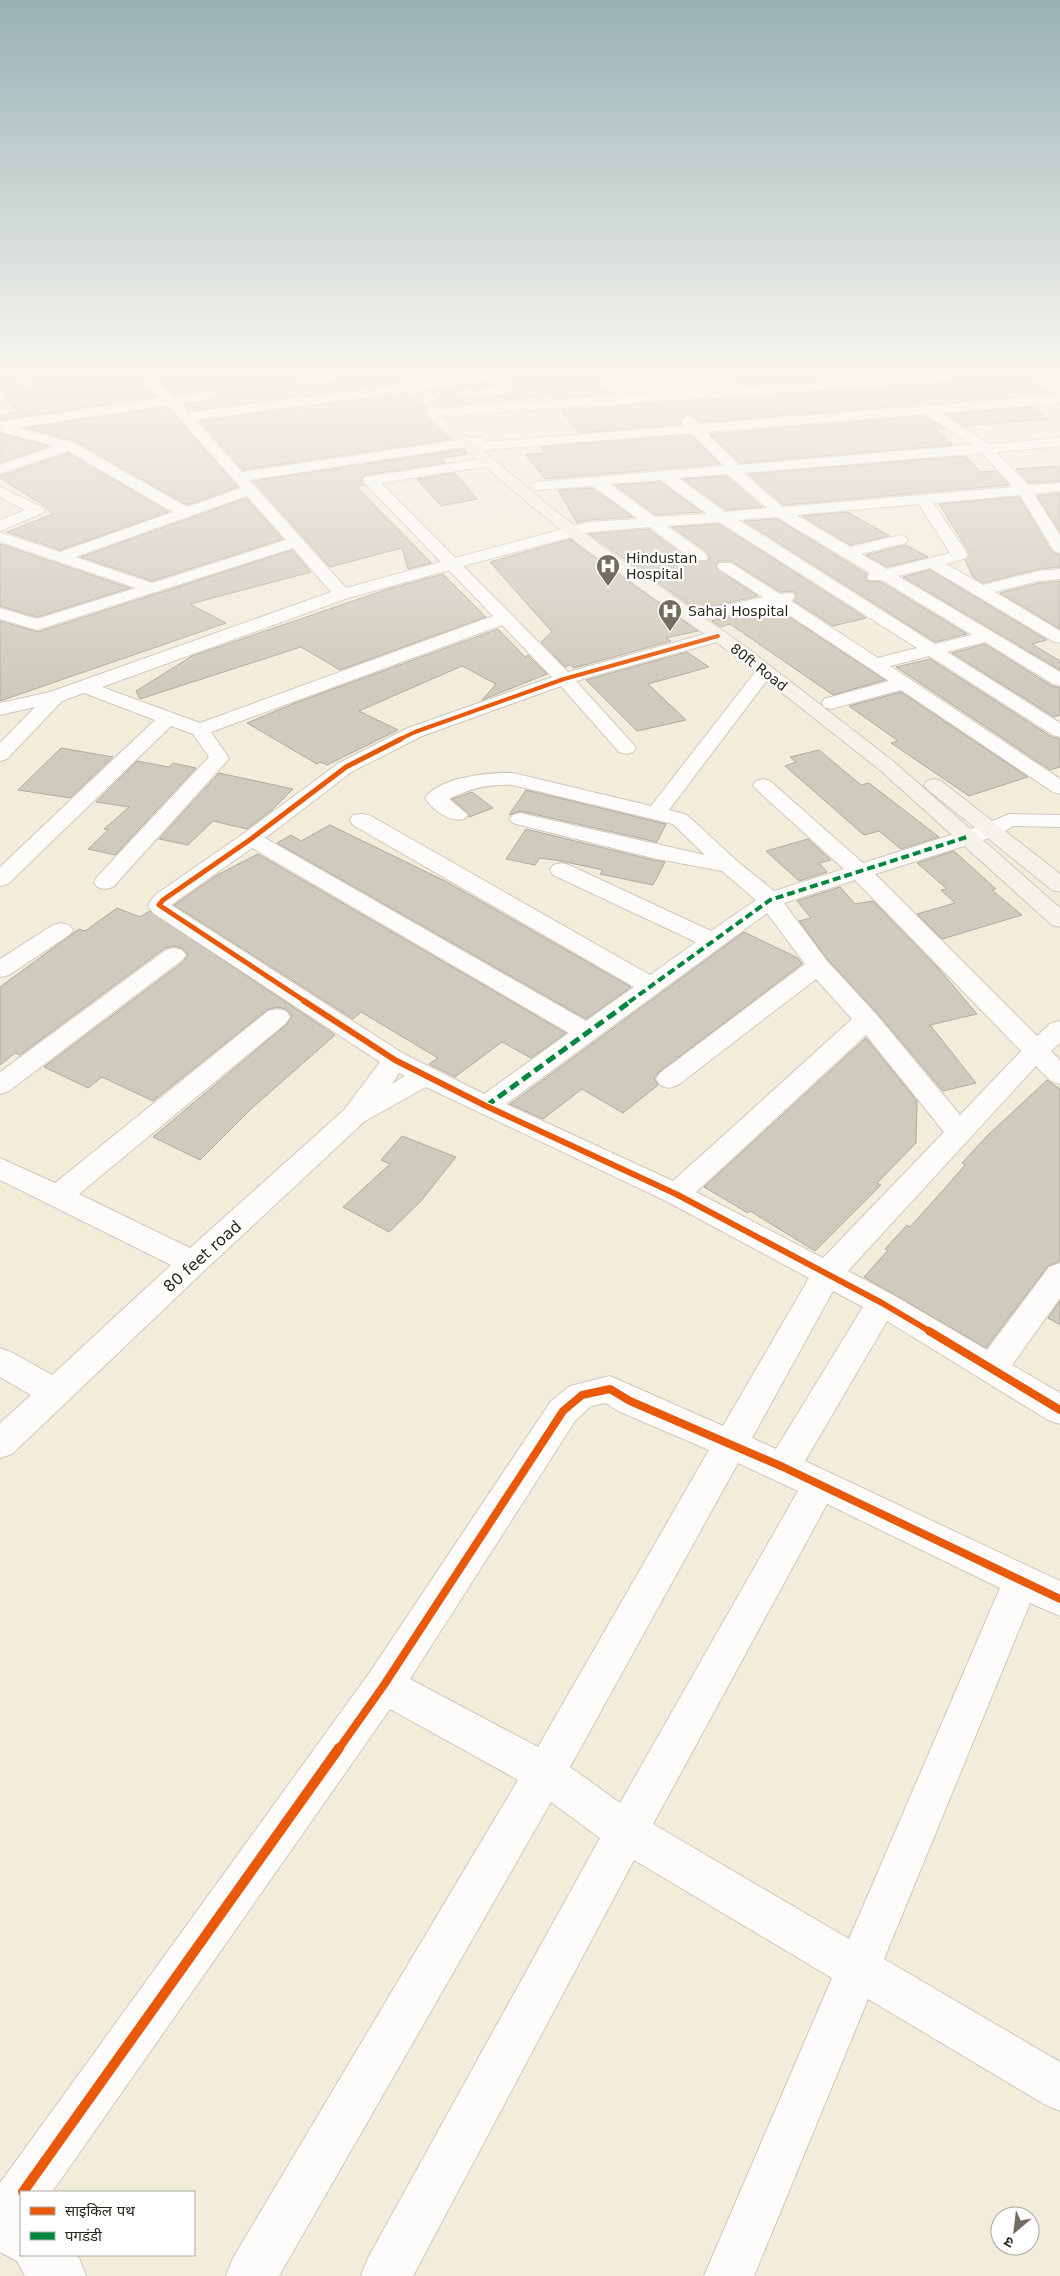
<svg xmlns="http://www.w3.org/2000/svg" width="1060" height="2276" font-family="'DejaVu Sans','Noto Sans Devanagari',sans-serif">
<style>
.building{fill:#cecabd;stroke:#afab9e}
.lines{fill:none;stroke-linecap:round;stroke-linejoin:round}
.street-casing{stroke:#cec9bc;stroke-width:2}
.secondary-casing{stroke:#cec9bc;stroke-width:2}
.street{fill:#fdfcfa;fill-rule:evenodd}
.secondary{fill:#f5f2ea;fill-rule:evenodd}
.quiet-far1{stroke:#00873e;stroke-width:4;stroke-dasharray:8 4;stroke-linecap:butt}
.quiet{stroke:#00873e;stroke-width:5;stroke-dasharray:10 5;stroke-linecap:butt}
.cycleway-far4-casing{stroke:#fff;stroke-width:5.5}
.cycleway-far3-casing{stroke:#fff;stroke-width:8}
.cycleway-far2-casing{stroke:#fff;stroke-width:9}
.cycleway-far1-casing{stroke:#fff;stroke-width:11}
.cycleway-casing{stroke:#fff;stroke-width:13}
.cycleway-far4{stroke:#e8590c;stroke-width:4}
.cycleway-far3{stroke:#e8590c;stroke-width:5}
.cycleway-far2{stroke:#e8590c;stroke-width:6}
.cycleway-far1{stroke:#e8590c;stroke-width:8}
.cycleway{stroke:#e8590c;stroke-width:10}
.labels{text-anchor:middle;stroke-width:4.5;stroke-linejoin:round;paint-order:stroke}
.far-poi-label{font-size:14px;fill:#2b281c;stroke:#fff;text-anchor:start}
.far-street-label{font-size:14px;fill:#2b281c;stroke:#fff}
.street-label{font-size:16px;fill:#2b281c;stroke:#fff}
</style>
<rect width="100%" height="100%" fill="#f2ecdb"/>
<path class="building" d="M 22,369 L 79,369 L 88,376 L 96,372 L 96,369 L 128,369 L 157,397 L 0,420 L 0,415 L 17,412 L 3,392 L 6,392 L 0,383 L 0,371 L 6,370 L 22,389 L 31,390 L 34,384 Z
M 145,369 L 353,369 L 303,375 L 295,382 L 303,387 L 388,375 L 398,383 L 189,411 L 184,404 L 211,401 L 219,394 L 211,389 L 175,395 Z
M 400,369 L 582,369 L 611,394 L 552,399 L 549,395 L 444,406 L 430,390 L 486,383 L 496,385 L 465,388 L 458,395 L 466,400 L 508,395 L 515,386 L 503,372 L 486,371 L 416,380 Z
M 731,369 L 797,369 L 811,378 L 816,377 L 820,380 L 745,385 L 730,372 L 735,372 Z
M 1026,377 L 1052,394 L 930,404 L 924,401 L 916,405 L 700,422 L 694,417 L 688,415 L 680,419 L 681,424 L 579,433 L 561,410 Z
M 410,393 L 426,408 L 418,409 L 451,439 L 243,470 L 199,421 Z
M 167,407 L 238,487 L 187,505 L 75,441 L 25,428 Z
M 1033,407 L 1048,419 L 964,426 L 947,414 Z
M 925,416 L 943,428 L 936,429 L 953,445 L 740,463 L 710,434 Z
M 0,433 L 1,434 L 49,446 L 0,463 Z
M 691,435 L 720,464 L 545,479 L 526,455 L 546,453 L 541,447 Z
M 463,449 L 468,454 L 442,458 L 446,463 L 365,475 L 361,481 L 365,485 L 356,487 L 432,563 L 408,569 L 402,548 L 330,567 L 253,481 Z
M 68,453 L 169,512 L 60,550 L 7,532 L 53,514 L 43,505 L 0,478 L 0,476 Z
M 965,456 L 981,472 L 996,471 L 1009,485 L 784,505 L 748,474 Z
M 1060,466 L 1060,481 L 1029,483 L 1016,469 Z
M 455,473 L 477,499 L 441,506 L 417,479 Z
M 726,476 L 762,507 L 726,510 L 683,479 Z
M 660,482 L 702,512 L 656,515 L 615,485 Z
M 592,488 L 633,517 L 589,520 L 577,523 L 558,490 Z
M 1060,493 L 1060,532 L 1037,496 Z
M 1019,497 L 1052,552 L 1060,555 L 1060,567 L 1039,569 L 983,583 L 973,577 L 965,560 L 970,554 L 939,504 Z
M 246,498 L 283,539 L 152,581 L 81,557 Z
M 847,512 L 890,536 L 850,545 L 802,516 Z
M 777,519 L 867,574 L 865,577 L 867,581 L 881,582 L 967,634 L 935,642 L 744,521 Z
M 719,524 L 866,618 L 833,626 L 794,601 L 797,597 L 794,591 L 780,592 L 731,561 L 719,561 L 715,567 L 758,596 L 705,608 L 701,613 L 589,534 L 648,529 L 693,562 L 706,562 L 710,558 L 707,552 L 672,527 Z
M 570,539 L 583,549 L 698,631 L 666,638 L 671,641 L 574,668 L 570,665 L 565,667 L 541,642 L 552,632 L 490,562 Z
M 0,544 L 130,588 L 37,617 L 0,606 Z
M 906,545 L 928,557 L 887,567 L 866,555 Z
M 292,550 L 311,572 L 190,604 L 226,623 L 0,701 L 0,621 L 38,632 Z
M 930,570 L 1047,640 L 1032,644 L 1060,661 L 1060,670 L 903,577 Z
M 443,574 L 486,617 L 340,670 L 301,647 L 140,699 L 136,691 L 192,656 L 388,589 Z
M 1060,581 L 1060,629 L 1000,593 L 1039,583 Z
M 774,607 L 885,680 L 833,695 L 730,624 L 720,627 L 712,621 Z
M 498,629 L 525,657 L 528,655 L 547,674 L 482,700 L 496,684 L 462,666 L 359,711 L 398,730 L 327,765 L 320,762 L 317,764 L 247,723 L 295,703 Z
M 985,644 L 1052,686 L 1060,688 L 1060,715 L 1054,717 L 952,653 Z
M 687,652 L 709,667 L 648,684 L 686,720 L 637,731 L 586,680 Z
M 930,659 L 1052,737 L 1060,739 L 1060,767 L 1050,770 L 896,667 Z
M 901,692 L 1028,777 L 969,796 L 891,743 L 898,741 L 849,706 Z
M 61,748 L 113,757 L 70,798 L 18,790 Z
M 819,750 L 861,785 L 869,783 L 939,837 L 901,849 L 879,831 L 864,835 L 785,766 L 796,762 L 790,757 Z
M 137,761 L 169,767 L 173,763 L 196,768 L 115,855 L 88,849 L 108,830 L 104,829 L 129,807 L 96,802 Z
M 219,773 L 293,789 L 272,810 L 247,829 L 213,821 L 188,845 L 159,839 Z
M 526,790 L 666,824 L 657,842 L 520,811 L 509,815 Z
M 472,792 L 493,808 L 469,817 L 469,814 L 452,799 Z
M 330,825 L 447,882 L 631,987 L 586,1019 L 277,843 L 291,835 L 301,841 Z
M 526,829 L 653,860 L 665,862 L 653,885 L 600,874 L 603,870 L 561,861 L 540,858 L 535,865 L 506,859 Z
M 808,839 L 831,860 L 819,863 L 827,872 L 799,881 L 766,851 Z
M 954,851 L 996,889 L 992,890 L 1022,915 L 942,939 L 917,914 L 955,903 L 941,890 L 947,889 L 917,863 Z
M 258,854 L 566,1033 L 531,1058 L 502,1042 L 455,1077 L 429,1064 L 438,1058 L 361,1012 L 353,1019 L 174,905 L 217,875 Z
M 840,887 L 855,904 L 873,901 L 938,968 L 977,1014 L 930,1025 L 976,1083 L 943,1091 L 877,1013 L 828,960 L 799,921 L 811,918 L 797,901 Z
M 117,908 L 140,917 L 150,911 L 335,1035 L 251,1109 L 200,1160 L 153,1137 L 287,1024 L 292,1016 L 286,1009 L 277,1007 L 267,1010 L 153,1101 L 102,1077 L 88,1088 L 44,1067 L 183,962 L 188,955 L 182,948 L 174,946 L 165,948 L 20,1055 L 15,1053 L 0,1065 L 0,987 L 79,929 L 85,931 Z
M 744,932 L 798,958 L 802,964 L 659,1072 L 654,1078 L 658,1085 L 623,1113 L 582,1089 L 543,1119 L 510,1104 Z
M 866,1038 L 917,1101 L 916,1143 L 877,1183 L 881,1185 L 815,1251 L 750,1211 L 748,1213 L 704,1187 Z
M 1047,1080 L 1060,1089 L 1060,1261 L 1048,1266 L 986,1348 L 864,1277 L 888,1250 L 885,1249 L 907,1225 L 910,1227 L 945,1188 L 965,1165 L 962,1163 L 988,1135 Z
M 402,1136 L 456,1157 L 421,1201 L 389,1232 L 343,1207 L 390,1164 L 381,1160 Z
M 1060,1301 L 1060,1325 L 1048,1318 Z"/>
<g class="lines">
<g class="street-casing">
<path id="street" d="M 8,369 L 20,369 L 33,385 L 31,388 L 23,388 Z
M 81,369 L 94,369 L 95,370 L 89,374 Z
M 130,369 L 143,369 L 174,397 L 211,391 L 217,395 L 211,399 L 180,403 L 188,413 L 486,373 L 503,374 L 513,386 L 508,393 L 503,394 L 466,398 L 460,394 L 466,390 L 500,386 L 496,381 L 486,381 L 195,420 L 242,472 L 479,437 L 484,438 L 485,442 L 685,426 L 681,421 L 688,417 L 693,418 L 699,424 L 917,407 L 923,403 L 930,406 L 1060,395 L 1060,403 L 941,413 L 988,444 L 1060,438 L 1060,446 L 996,452 L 1028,485 L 1060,483 L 1060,491 L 1034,494 L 1060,535 L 1060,553 L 1054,551 L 1020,495 L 933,503 L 968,555 L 966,558 L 946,564 L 983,585 L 1039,571 L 1060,569 L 1060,579 L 1039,581 L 995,592 L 1060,631 L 1060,643 L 1054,642 L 930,568 L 898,576 L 1060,672 L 1060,686 L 1053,684 L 985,642 L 947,652 L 1060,723 L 1060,737 L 1053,735 L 929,656 L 890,666 L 1060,779 L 1060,794 L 1053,792 L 901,690 L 831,709 L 824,707 L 822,703 L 824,699 L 889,681 L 774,605 L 711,619 L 705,618 L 702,614 L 705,610 L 763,597 L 719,569 L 717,566 L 719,563 L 731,563 L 780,594 L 793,593 L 795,597 L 791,601 L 878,658 L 917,648 L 719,522 L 667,526 L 706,554 L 708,557 L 706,560 L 694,560 L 649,527 L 590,532 L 463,566 L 568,672 L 712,632 L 724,632 L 727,636 L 724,640 L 576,681 L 633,744 L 636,748 L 633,752 L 626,754 L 619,752 L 561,686 L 422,736 L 353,771 L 265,838 L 586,1021 L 634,987 L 353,825 L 350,820 L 353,815 L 361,814 L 369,815 L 650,975 L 696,942 L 553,875 L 550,870 L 553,865 L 561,863 L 569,865 L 711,931 L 756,900 L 722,871 L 653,858 L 520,825 L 513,823 L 509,819 L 513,815 L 520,813 L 705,855 L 673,824 L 513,785 C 490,784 470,788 449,799 L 468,815 L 464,819 C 450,823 433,810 425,798 C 439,777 490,772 513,773 L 651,806 L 759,667 L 765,666 L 771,667 L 774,671 L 669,810 L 687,815 L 737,861 L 774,891 L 844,869 L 756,789 L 753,785 L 756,781 L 763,779 L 770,781 L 863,863 L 983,825 L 1009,814 L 1060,815 L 1060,827 L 1013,826 L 999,835 L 875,874 L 1037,1036 L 1051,1023 L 1060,1021 L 1060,1043 L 1051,1051 L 1060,1060 L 1060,1084 L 1051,1081 L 1036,1066 L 848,1271 L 893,1295 L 987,1350 L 1049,1267 L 1060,1263 L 1060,1298 L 1012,1365 L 1060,1393 L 1060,1424 L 1048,1420 L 887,1321 L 805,1461 L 1060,1581 L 1060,1616 L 1030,1603 L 884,1959 L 1060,2062 L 1060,2111 L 1044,2104 L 868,1999 L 754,2276 L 704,2276 L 832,1978 L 634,1860 L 413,2276 L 361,2276 L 368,2258 L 600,1838 L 551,1802 L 279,2276 L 226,2276 L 233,2258 L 518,1780 L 390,1709 L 52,2192 L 21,2192 L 21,2255 L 75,2255 L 79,2258 L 86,2276 L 25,2276 L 17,2261 L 0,2252 L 0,2183 L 370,1672 L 551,1401 L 570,1386 L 610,1376 L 723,1426 L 809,1278 L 666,1201 L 426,1087 L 365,1121 L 204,1271 L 12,1454 L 0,1458 L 0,1423 L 31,1395 L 0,1377 L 0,1348 L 11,1352 L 52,1375 L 171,1265 L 0,1180 L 0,1158 L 55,1183 L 268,1011 L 277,1009 L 286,1011 L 290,1017 L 286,1023 L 79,1194 L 190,1248 L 344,1110 L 380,1062 L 153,913 L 148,905 L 155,895 L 243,834 L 339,763 L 408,728 L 552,677 L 502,625 L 211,732 L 229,758 L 226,762 L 113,887 L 105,889 L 97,887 L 94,882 L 97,877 L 209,757 L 193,734 L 171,726 L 8,884 L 0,886 L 0,867 L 155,720 L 84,693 L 62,701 L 7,759 L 0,761 L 0,743 L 35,707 L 0,715 L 0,703 L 50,692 L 331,592 L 293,548 L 37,630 L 0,619 L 0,608 L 37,619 L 136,588 L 0,542 L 0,532 L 60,552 L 173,512 L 68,451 L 0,474 L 0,465 L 55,446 L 1,432 L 0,422 L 161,398 ZM 168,405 L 241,488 L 187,507 L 74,443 L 16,428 ZM 925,414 L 972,445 L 739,465 L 706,432 ZM 692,433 L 724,466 L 537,482 L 530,486 L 537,490 L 593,486 L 638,519 L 589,522 L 455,558 L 381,483 L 488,466 L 495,462 L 493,459 L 488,458 L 365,477 L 363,480 L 365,483 L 441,562 L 346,588 L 249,480 L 479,445 L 480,449 L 485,450 ZM 982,453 L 1013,487 L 783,507 L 743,473 ZM 727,474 L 767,508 L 725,512 L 678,478 ZM 661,480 L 707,514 L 655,517 L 610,484 ZM 247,496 L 286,540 L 152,583 L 75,557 ZM 919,504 L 950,553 L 887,569 L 861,554 L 906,543 L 908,540 L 906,537 L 900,535 L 850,547 L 796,515 ZM 777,517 L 870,573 L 867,577 L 869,580 L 882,580 L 972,635 L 935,644 L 738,520 ZM 449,570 L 493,616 L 200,723 L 102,687 L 348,598 ZM 252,848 L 569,1033 L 484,1094 L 404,1054 L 171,905 ZM 855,880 L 1021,1051 L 960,1115 L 876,1014 L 827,961 L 784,903 ZM 767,913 L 805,964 L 660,1073 L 656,1079 L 660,1085 L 669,1088 L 678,1085 L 816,979 L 852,1019 L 673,1181 L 506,1104 ZM 866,1035 L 944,1132 L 823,1258 L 696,1192 ZM 399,1073 L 405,1076 L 392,1084 ZM 833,1291 L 863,1307 L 776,1449 L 752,1438 ZM 606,1403 L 618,1411 L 709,1450 L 538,1747 L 410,1679 L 575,1421 L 591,1406 ZM 738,1463 L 798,1491 L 620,1803 L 570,1767 ZM 827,1504 L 1000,1588 L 849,1939 L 653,1824 Z
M 365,369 L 396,369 L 390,373 L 303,385 L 297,381 L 303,377 Z
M 709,369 L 722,369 L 744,387 L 1009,369 L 1050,370 L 1044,374 L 446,416 L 439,412 L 446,408 L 730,388 Z
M 0,487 L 42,507 L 45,510 L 42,513 L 0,531 L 0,520 L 25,510 L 0,497 Z
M 61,923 L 69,925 L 73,930 L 69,935 L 9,975 L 0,977 L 0,959 L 53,925 Z
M 174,948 L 182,950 L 186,955 L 182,960 L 9,1091 L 0,1094 L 0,1072 L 166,950 Z"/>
</g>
<g class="secondary-casing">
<path id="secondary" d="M 384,369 L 397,369 L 433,395 L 442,407 L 442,416 L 543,501 L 596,542 L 746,647 L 894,762 L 1060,908 L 1060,927 L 1052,925 L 880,770 L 734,655 L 584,548 L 533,507 L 431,420 L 428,407 L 423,401 Z
M 934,779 L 941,781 L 1060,874 L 1060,892 L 1052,890 L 927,789 L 924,785 L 927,781 Z"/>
</g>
<use href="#street" class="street"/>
<use href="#secondary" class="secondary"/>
<path class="quiet-far1" d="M 629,1002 L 770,900 L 967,837"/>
<path class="quiet" d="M 486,1106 L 631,1001"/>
<g class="cycleway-far4-casing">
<path id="cycleway-far4" d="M 398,740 L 415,732 L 564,679 L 718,636"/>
</g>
<g class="cycleway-far3-casing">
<path id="cycleway-far3" d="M 306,1002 L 159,905 L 163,900 L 251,839 L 346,767 L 401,739"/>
</g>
<g class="cycleway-far2-casing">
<path id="cycleway-far2" d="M 304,1001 L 395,1060 L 486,1106 L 676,1194 L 882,1303 L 931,1332"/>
</g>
<g class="cycleway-far1-casing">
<path id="cycleway-far1" d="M 929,1331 L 1060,1410
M 338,1750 L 384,1685 L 563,1411 L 582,1395 L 610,1389 L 630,1401 L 783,1467 L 1060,1599"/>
</g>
<g class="cycleway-casing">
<path id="cycleway" d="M 23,2192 L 339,1748"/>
</g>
<use href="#cycleway-far4" class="cycleway-far4"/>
<use href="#cycleway-far3" class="cycleway-far3"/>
<use href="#cycleway-far2" class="cycleway-far2"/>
<use href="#cycleway-far1" class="cycleway-far1"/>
<use href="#cycleway" class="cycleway"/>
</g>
<linearGradient id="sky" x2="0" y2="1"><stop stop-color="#98b1b4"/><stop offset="0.54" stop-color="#f9f6ef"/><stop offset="1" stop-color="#f9f6ef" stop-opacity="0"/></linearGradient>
<rect width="1060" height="687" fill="url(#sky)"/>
<defs>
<g id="hospital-pin" transform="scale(1.25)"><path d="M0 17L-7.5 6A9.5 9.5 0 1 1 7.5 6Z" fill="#716d5f" stroke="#fff"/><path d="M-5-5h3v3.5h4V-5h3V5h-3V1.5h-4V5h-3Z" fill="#fff"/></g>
</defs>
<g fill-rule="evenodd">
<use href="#hospital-pin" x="608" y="566"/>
<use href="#hospital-pin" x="670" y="611"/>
</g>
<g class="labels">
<g class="far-poi-label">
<text x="626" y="563">Hindustan<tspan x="626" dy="16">Hospital</tspan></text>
<text x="688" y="616">Sahaj Hospital</text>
</g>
<g class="far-street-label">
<text transform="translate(759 667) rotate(38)" y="5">80ft Road</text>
</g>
<g class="street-label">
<text transform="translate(202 1256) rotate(-42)" y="6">80 feet road</text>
</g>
</g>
<rect x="20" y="2191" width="175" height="65" fill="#ffffff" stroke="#aaa9a4"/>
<rect x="30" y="2207" width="25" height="8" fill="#e8590c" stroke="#aaa9a4"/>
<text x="65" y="2216" font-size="15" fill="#2b281c">साइकिल पथ</text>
<rect x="30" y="2232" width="25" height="8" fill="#00873e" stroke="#aaa9a4"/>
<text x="65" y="2241" font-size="15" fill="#2b281c">पगडंडी</text>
<g transform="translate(1015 2231) rotate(208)"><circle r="24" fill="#ffffff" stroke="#aaa9a4"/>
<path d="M0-4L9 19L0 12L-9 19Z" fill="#716d5f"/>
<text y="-8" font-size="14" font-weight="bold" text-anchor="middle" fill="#2b281c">उ</text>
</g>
</svg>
